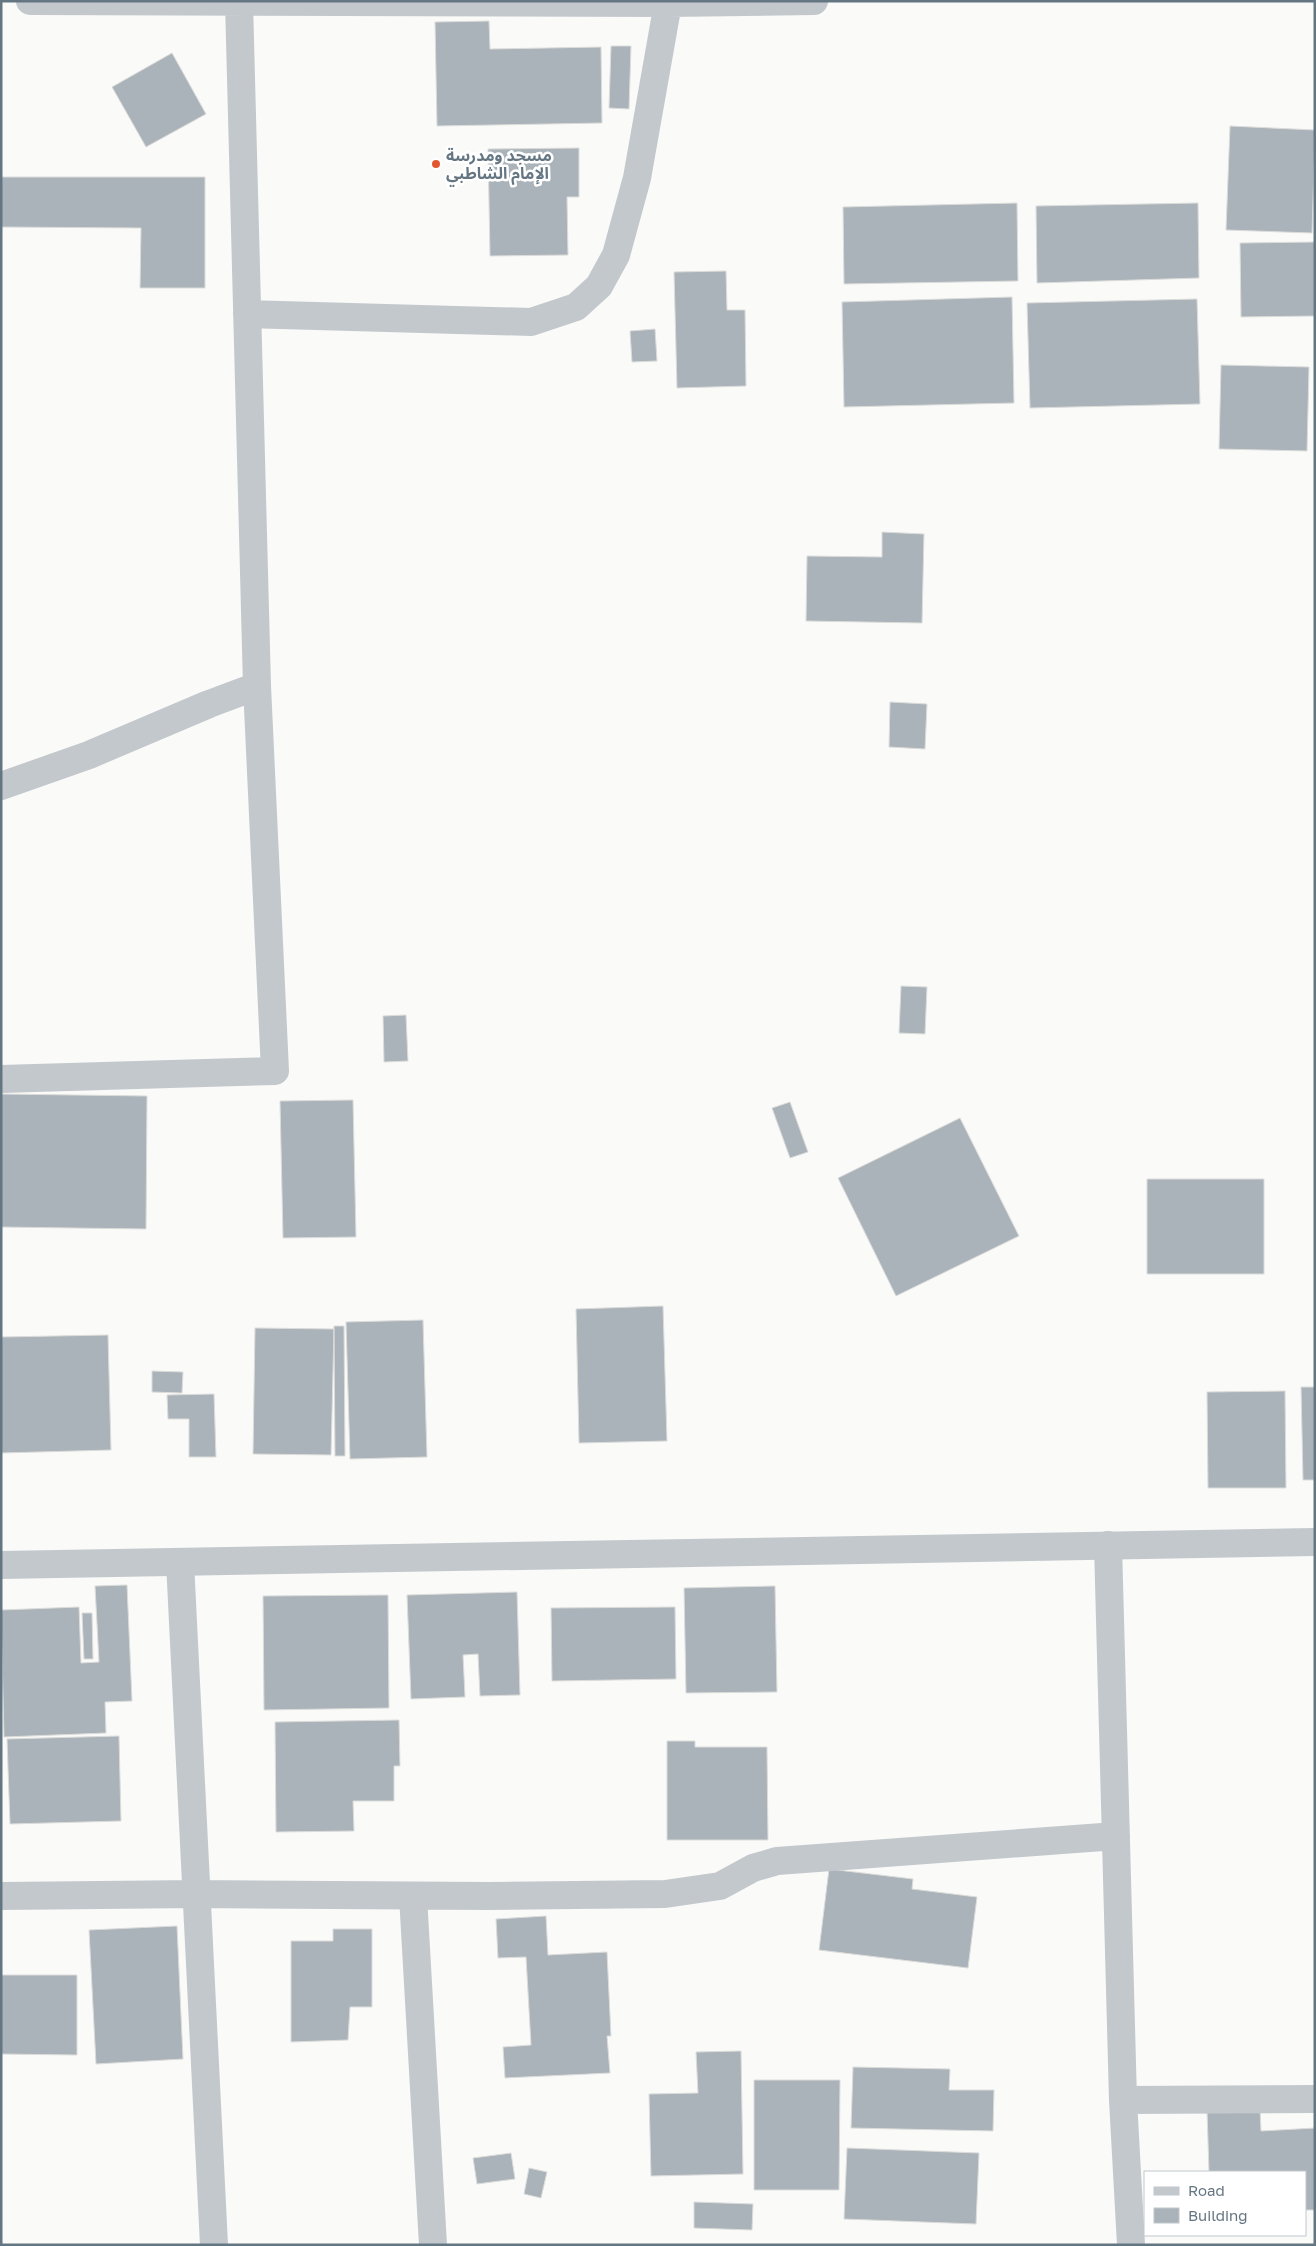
<svg xmlns="http://www.w3.org/2000/svg" width="1316" height="2246" font-family="'Golos Text','Noto Sans Arabic',sans-serif">
<style>
.building{fill:#aab3b9;stroke:#dcdcda}
.lines{fill:none;stroke-linecap:round;stroke-linejoin:round}
.minor{stroke:#c3c8cc;stroke-width:28}
.tertiary{stroke:#c3c8cc;stroke-width:28}
.poi-dot{fill:#e4572e;stroke:#fff;stroke-width:2}
.labels{text-anchor:middle;stroke-width:5;stroke-linejoin:round;paint-order:stroke}
.poi-label{font-size:16px;font-weight:bold;fill:#657683;stroke:#fff;text-anchor:start}
</style>
<rect width="100%" height="100%" fill="#fafaf8"/>
<path class="building" d="M 489,21 L 490,49 L 601,47 L 602,123 L 437,126 L 435,22 Z
M 611,46 L 631,46 L 629,109 L 609,108 Z
M 172,53 L 206,114 L 146,147 L 112,87 Z
M 1230,126 L 1315,130 L 1312,233 L 1226,230 Z
M 579,148 L 579,197 L 567,197 L 568,255 L 490,256 L 488,149 Z
M 1,177 L 205,177 L 205,288 L 140,288 L 141,228 L 1,227 Z
M 1017,203 L 1018,281 L 844,284 L 843,207 Z
M 1198,203 L 1199,278 L 1037,283 L 1036,206 Z
M 1315,242 L 1315,316 L 1241,317 L 1240,243 Z
M 726,271 L 727,310 L 745,310 L 746,386 L 677,388 L 674,272 Z
M 1012,297 L 1014,403 L 844,407 L 842,302 Z
M 1197,299 L 1200,404 L 1030,408 L 1027,303 Z
M 655,329 L 657,361 L 632,362 L 630,331 Z
M 1221,365 L 1309,367 L 1307,451 L 1219,449 Z
M 882,532 L 924,534 L 922,623 L 806,621 L 807,556 L 882,557 Z
M 890,702 L 927,704 L 925,749 L 889,747 Z
M 901,986 L 927,987 L 925,1034 L 899,1033 Z
M 406,1015 L 408,1061 L 384,1062 L 383,1016 Z
M 1,1094 L 147,1096 L 146,1229 L 1,1227 Z
M 353,1100 L 356,1237 L 283,1238 L 280,1101 Z
M 790,1102 L 808,1152 L 790,1158 L 772,1108 Z
M 960,1118 L 1019,1236 L 896,1296 L 838,1178 Z
M 1147,1179 L 1264,1179 L 1264,1274 L 1147,1274 Z
M 663,1306 L 667,1441 L 579,1443 L 576,1309 Z
M 423,1320 L 427,1457 L 350,1459 L 346,1322 Z
M 334,1326 L 344,1326 L 345,1456 L 335,1456 Z
M 255,1328 L 334,1329 L 331,1455 L 253,1454 Z
M 108,1335 L 111,1450 L 1,1453 L 1,1337 Z
M 152,1371 L 183,1372 L 182,1393 L 152,1392 Z
M 1301,1387 L 1315,1387 L 1315,1480 L 1303,1480 Z
M 1285,1391 L 1286,1488 L 1208,1488 L 1207,1392 Z
M 214,1394 L 216,1457 L 189,1457 L 189,1419 L 168,1419 L 167,1395 Z
M 127,1585 L 132,1701 L 105,1702 L 106,1733 L 4,1737 L 1,1610 L 79,1607 L 81,1663 L 99,1662 L 95,1586 Z
M 775,1586 L 777,1692 L 686,1693 L 684,1588 Z
M 517,1592 L 520,1695 L 480,1696 L 478,1654 L 463,1655 L 465,1697 L 411,1699 L 407,1595 Z
M 388,1595 L 389,1708 L 264,1710 L 263,1596 Z
M 675,1607 L 676,1679 L 552,1681 L 551,1608 Z
M 82,1613 L 92,1613 L 93,1659 L 84,1659 Z
M 399,1720 L 400,1766 L 394,1766 L 394,1801 L 353,1801 L 354,1831 L 276,1832 L 275,1722 Z
M 119,1736 L 121,1821 L 10,1824 L 7,1739 Z
M 667,1741 L 695,1741 L 695,1747 L 767,1747 L 768,1840 L 667,1840 Z
M 829,1869 L 913,1879 L 912,1889 L 977,1897 L 968,1968 L 819,1950 Z
M 546,1916 L 548,1955 L 607,1952 L 611,2036 L 607,2036 L 610,2073 L 505,2078 L 503,2047 L 531,2045 L 526,1957 L 498,1958 L 496,1919 Z
M 177,1926 L 183,2059 L 96,2064 L 89,1930 Z
M 333,1929 L 372,1929 L 372,2007 L 350,2007 L 348,2040 L 291,2042 L 291,1941 L 333,1941 Z
M 1,1975 L 77,1975 L 77,2055 L 1,2054 Z
M 741,2051 L 743,2174 L 651,2176 L 649,2094 L 698,2093 L 696,2052 Z
M 853,2067 L 950,2069 L 949,2090 L 994,2090 L 993,2131 L 851,2128 Z
M 754,2080 L 840,2080 L 839,2190 L 754,2190 Z
M 1260,2109 L 1261,2131 L 1315,2128 L 1315,2210 L 1305,2210 L 1305,2172 L 1209,2172 L 1207,2110 Z
M 847,2148 L 979,2153 L 976,2224 L 844,2219 Z
M 511,2153 L 515,2179 L 477,2184 L 473,2158 Z
M 529,2168 L 547,2172 L 541,2198 L 524,2194 Z
M 694,2202 L 753,2204 L 752,2230 L 694,2228 Z"/>
<g class="lines">
<path class="minor" d="M 30,1 L 668,3 L 814,1
M 247,314 L 531,322 L 576,307 L 599,286 L 616,255 L 637,178 L 668,3
M 1,786 L 89,755 L 209,704 L 257,686
M 1,1079 L 275,1071 L 257,686 L 239,2
M 1108,1545 L 1123,2100 L 1131,2245
M 180,1562 L 214,2245
M 1,1896 L 197,1894 L 489,1896 L 665,1894 L 720,1886 L 753,1868 L 777,1861 L 1116,1836
M 413,1896 L 433,2245
M 1123,2100 L 1315,2099"/>
<path class="tertiary" d="M 1,1565 L 1315,1542"/>
</g>
<circle class="poi-dot" cx="436" cy="164" r="5"/>
<g class="labels">
<g class="poi-label">
<text x="446" y="161">مسجد ومدرسة<tspan x="446" dy="18">الإمام الشاطبي</tspan></text>
</g>
</g>
<rect width="1316" height="2246" fill="none" stroke="#657683" stroke-width="5"/>
<rect x="1144" y="2171" width="162" height="65" fill="#ffffff" stroke="#c1c8cd"/>
<rect x="1154" y="2187" width="25" height="8" fill="#c3c8cc" stroke="#c1c8cd"/>
<text x="1188" y="2196" font-size="15" fill="#657683">Road</text>
<rect x="1154" y="2208" width="25" height="15" fill="#aab3b9" stroke="#c1c8cd"/>
<text x="1188" y="2221" font-size="15" fill="#657683">Building</text>
</svg>
